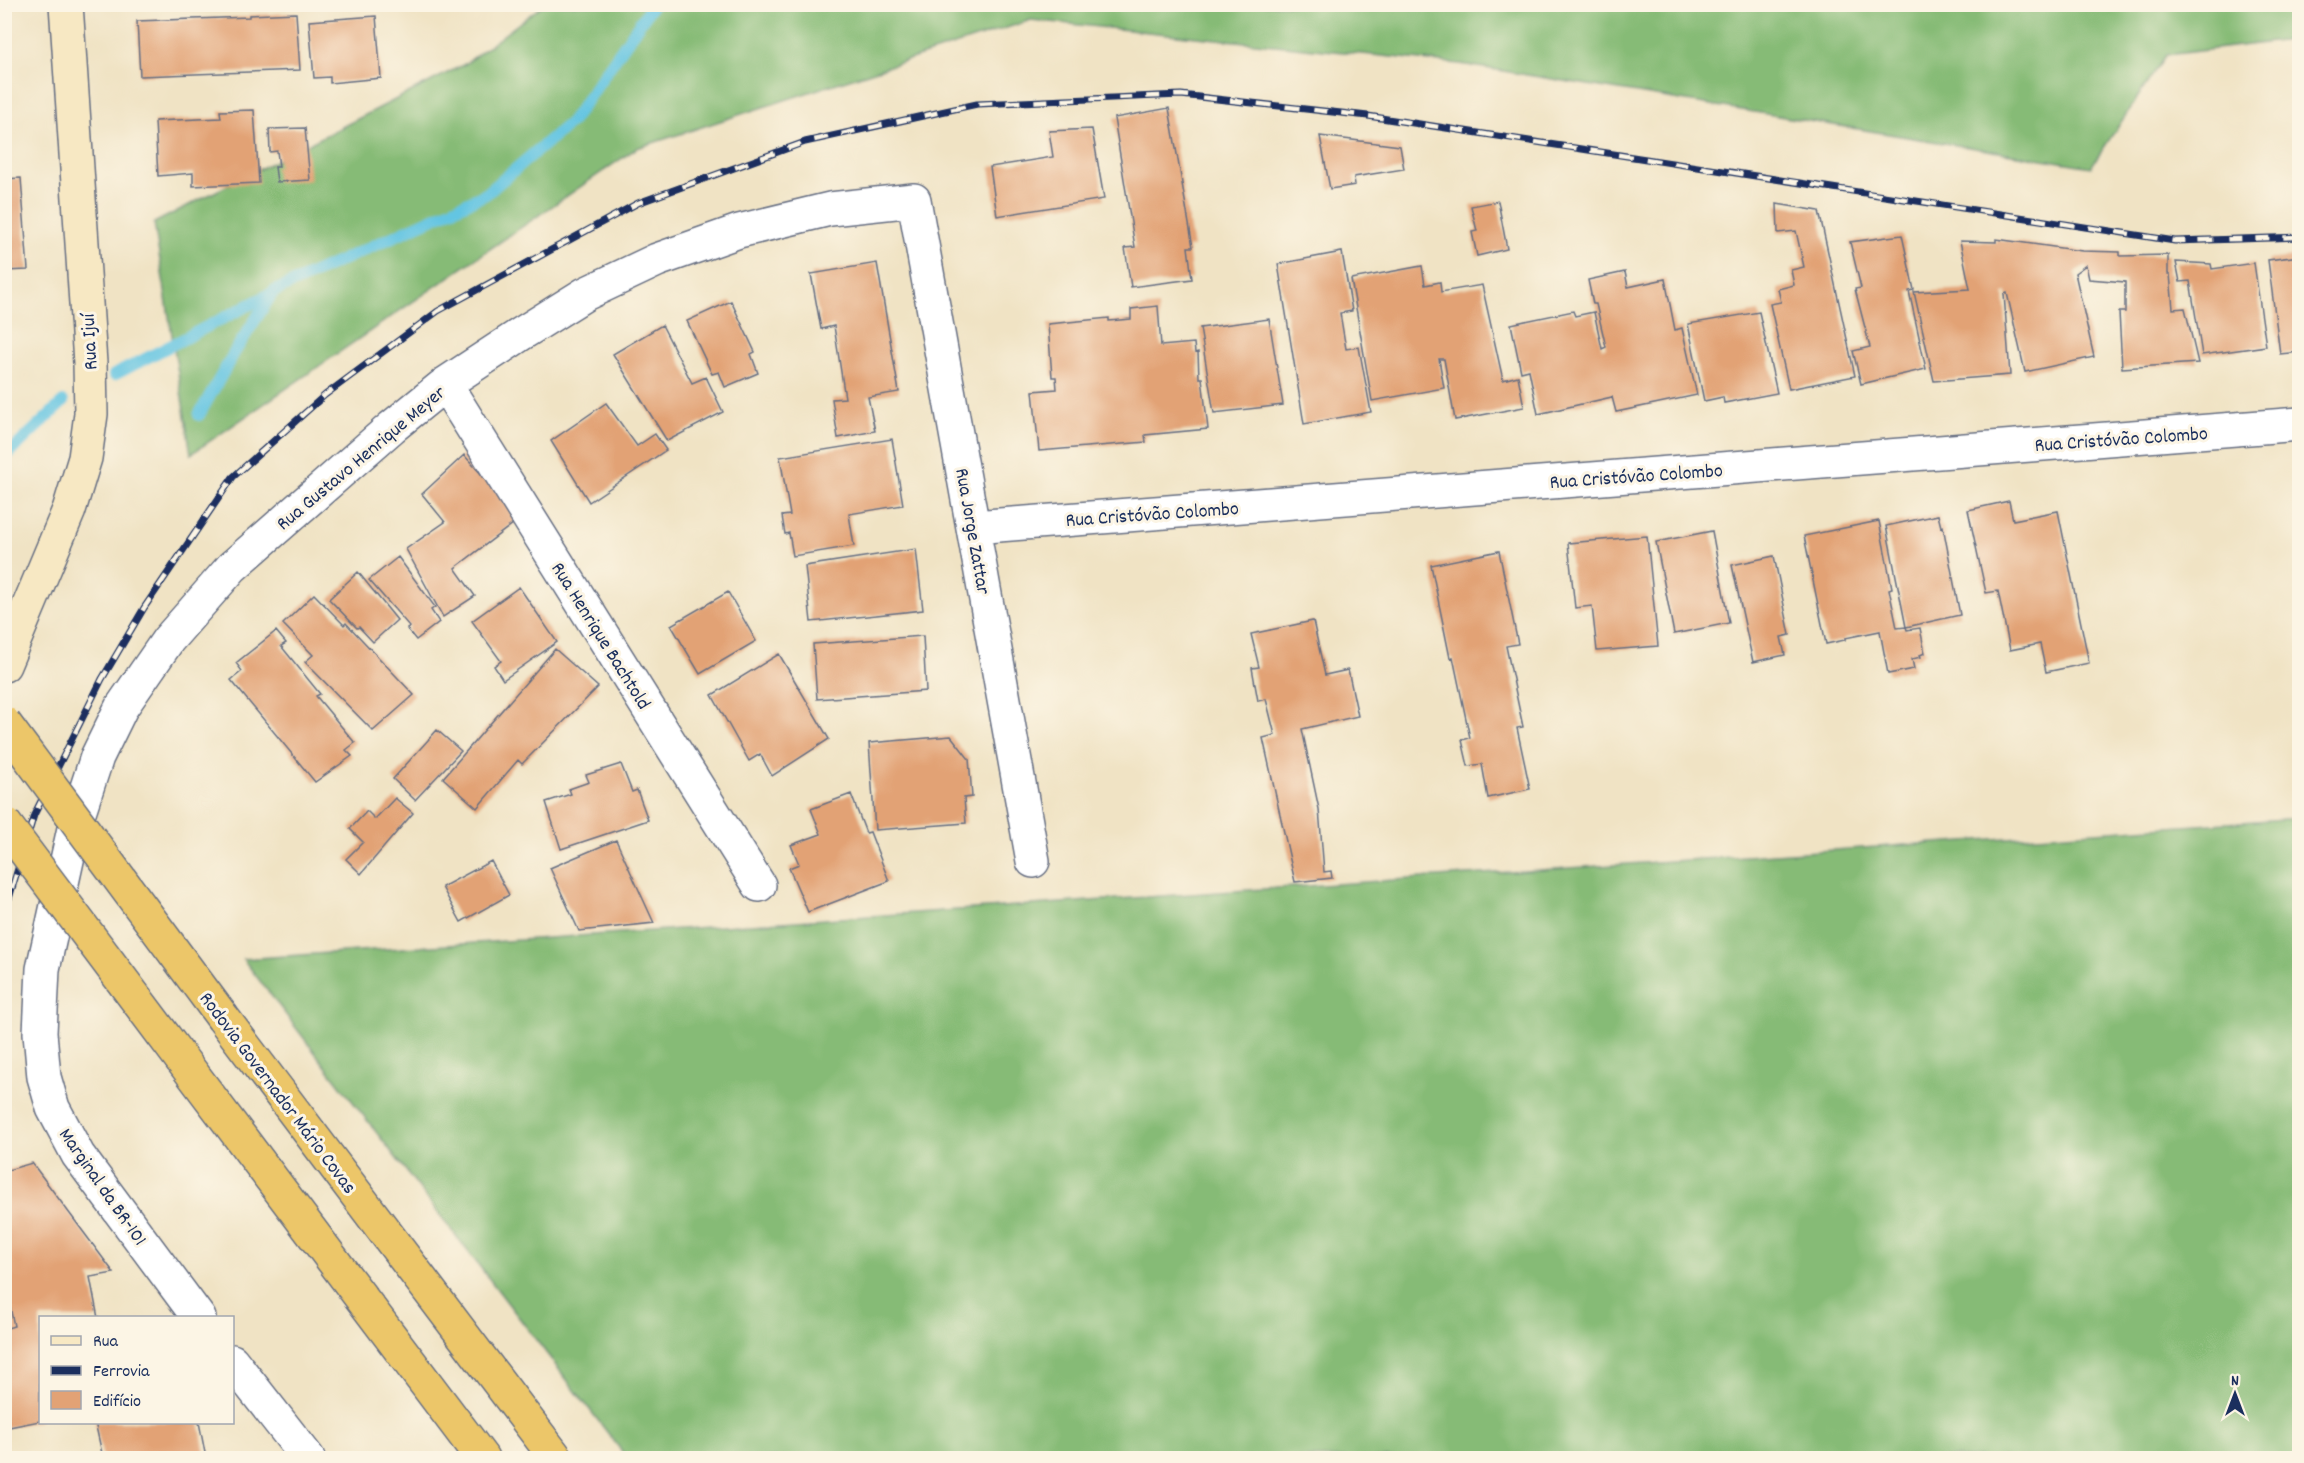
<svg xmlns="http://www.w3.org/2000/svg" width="2304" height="1463" font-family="Dekko,sans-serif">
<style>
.forest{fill:#86bb76;stroke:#50756a;stroke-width:1.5}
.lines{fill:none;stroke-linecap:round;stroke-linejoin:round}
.stream{stroke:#64c5e2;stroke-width:12}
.building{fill:#e2a275}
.street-casing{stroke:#666e82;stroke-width:36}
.secondary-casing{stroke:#666e82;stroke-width:36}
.highway-casing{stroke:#666e82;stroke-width:36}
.street{stroke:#fff;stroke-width:33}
.secondary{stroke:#f7e8c3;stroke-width:33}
.highway{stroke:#ecc669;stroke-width:33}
.rail-casing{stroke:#1b2f5e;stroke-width:7}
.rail{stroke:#fcf5e5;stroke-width:4.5;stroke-dasharray:14;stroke-linecap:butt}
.highway-bridge-casing{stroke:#666e82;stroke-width:36;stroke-linecap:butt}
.highway-bridge{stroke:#ecc669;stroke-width:33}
.labels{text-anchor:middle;stroke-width:6;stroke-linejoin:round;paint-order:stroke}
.street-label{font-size:20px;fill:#1b2f5e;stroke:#fcf5e5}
</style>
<rect width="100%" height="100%" fill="#fcf5e5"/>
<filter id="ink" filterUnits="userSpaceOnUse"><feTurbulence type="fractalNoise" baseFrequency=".0167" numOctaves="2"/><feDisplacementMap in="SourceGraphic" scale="12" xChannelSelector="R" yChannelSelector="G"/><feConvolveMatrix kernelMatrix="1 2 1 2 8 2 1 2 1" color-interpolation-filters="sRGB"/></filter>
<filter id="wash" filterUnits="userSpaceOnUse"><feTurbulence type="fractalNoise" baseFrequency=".008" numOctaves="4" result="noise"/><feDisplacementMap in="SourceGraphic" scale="24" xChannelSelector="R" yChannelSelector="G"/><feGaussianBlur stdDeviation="1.35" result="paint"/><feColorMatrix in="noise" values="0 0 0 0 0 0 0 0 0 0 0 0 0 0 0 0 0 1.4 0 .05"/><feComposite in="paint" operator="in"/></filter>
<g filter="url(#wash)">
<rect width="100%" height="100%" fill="#f0e3c4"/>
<path class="forest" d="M 543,5 L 2299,5 L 2299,37 L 2297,39 L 2166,55 L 2091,167 L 1460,64 L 1031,20 L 637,148 L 191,454 L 154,223 L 465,64 Z
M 2299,818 L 2299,1458 L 627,1458 L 243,959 Z"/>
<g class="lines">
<path class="stream" d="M 114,375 L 270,294
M 199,415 L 234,353 L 273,292 L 486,194 L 572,121 L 653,4
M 4,458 L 63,402"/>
</g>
<g id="blocks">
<path class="building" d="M 296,13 L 300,70 L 140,76 L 137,21 L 249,17 L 249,15 Z
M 376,16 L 381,78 L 330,83 L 330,77 L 314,78 L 309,21 Z
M 1169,108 L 1193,247 L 1188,247 L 1192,279 L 1131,287 L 1125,248 L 1135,247 L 1114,118 Z
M 254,110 L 259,183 L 193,186 L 193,173 L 158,176 L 155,121 L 221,118 L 220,111 Z
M 305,128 L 310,180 L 277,182 L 275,167 L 279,167 L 277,151 L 270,152 L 269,129 Z
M 1092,129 L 1104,199 L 997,216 L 990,167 L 1053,157 L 1049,131 Z
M 1320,136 L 1400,146 L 1404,169 L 1354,177 L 1355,185 L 1330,189 Z
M 21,178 L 28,270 L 4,271 L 4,179 Z
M 1498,201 L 1507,249 L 1477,256 L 1472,232 L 1477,231 L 1471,206 Z
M 1777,204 L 1819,211 L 1855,376 L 1789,389 L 1770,304 L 1781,302 L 1778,289 L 1794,285 L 1791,270 L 1804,267 L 1796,231 L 1778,233 Z
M 1902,235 L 1914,290 L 1909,291 L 1926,369 L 1861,384 L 1853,351 L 1870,347 L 1855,289 L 1861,288 L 1850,242 Z
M 1996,239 L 2082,251 L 2120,252 L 2120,256 L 2168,255 L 2168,274 L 2170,274 L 2173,309 L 2185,308 L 2198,363 L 2122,368 L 2119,312 L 2125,312 L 2125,282 L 2089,279 L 2086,265 L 2075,273 L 2094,357 L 2025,372 L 2007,293 L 2004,294 L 2010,375 L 1934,381 L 1914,292 L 1970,289 L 1960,241 L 1996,242 Z
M 1342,252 L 1352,311 L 1340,313 L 1346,349 L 1359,347 L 1371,412 L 1304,424 L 1278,264 Z
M 2300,256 L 2300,352 L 2280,354 L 2268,260 Z
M 2176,262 L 2211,264 L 2212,269 L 2254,263 L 2266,346 L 2202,355 L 2190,281 L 2180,282 Z
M 877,263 L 899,392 L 868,397 L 875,431 L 838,438 L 832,399 L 845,398 L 834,326 L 821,329 L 811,274 Z
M 1422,266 L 1425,285 L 1440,282 L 1441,292 L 1482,285 L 1503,380 L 1518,376 L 1524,407 L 1455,420 L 1444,359 L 1439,359 L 1444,388 L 1372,401 L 1351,279 Z
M 1625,272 L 1628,287 L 1665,279 L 1675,330 L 1682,328 L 1697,395 L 1616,412 L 1612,397 L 1538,414 L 1529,370 L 1521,372 L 1511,324 L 1573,311 L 1575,316 L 1594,312 L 1602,349 L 1606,347 L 1596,304 L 1593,304 L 1588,280 Z
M 731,301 L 755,352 L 751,354 L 758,373 L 725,387 L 719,372 L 712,374 L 687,321 Z
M 1158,306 L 1161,346 L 1194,343 L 1195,353 L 1198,352 L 1199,378 L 1202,378 L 1208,429 L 1145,435 L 1146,442 L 1039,451 L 1033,391 L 1057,389 L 1056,377 L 1052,377 L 1048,324 L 1109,318 L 1109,321 L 1131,319 L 1131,309 Z
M 1759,312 L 1777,393 L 1724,403 L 1723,397 L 1704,401 L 1688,324 Z
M 1269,319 L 1283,405 L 1214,413 L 1200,328 Z
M 662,325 L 692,383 L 706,377 L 723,412 L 667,441 L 613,354 Z
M 606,403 L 637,446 L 655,434 L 666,450 L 589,502 L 551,441 Z
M 892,439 L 903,505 L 849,514 L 854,546 L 793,556 L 789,533 L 785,534 L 782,516 L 790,515 L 780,457 Z
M 464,455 L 509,505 L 518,520 L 455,568 L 475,596 L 443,617 L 406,549 L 445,522 L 422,494 Z
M 2009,501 L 2013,520 L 2058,511 L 2089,663 L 2046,672 L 2040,644 L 2010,650 L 1998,591 L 1986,593 L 1968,510 Z
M 1938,515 L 1941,527 L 1943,526 L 1960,615 L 1906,627 L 1886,526 Z
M 1879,521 L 1892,588 L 1889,589 L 1897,628 L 1906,627 L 1907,630 L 1920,628 L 1925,653 L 1920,655 L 1921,657 L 1912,659 L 1914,669 L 1888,674 L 1880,631 L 1845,638 L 1845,640 L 1826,644 L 1804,536 Z
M 1712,531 L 1729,623 L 1674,634 L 1656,542 Z
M 1647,536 L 1658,646 L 1597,651 L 1592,606 L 1575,608 L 1568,543 Z
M 916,549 L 923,610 L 811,622 L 805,566 Z
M 1499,551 L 1518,644 L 1506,646 L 1523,727 L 1517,728 L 1530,789 L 1488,798 L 1482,764 L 1468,766 L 1462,740 L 1470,738 L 1453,657 L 1450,658 L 1431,565 Z
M 1774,556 L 1790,635 L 1781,637 L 1785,655 L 1753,662 L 1732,565 Z
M 398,557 L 435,607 L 431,610 L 439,622 L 416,640 L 407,629 L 410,627 L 369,580 Z
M 358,572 L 397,620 L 373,642 L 359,627 L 357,628 L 329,599 Z
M 519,587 L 557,642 L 503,680 L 494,666 L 501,661 L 472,621 Z
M 728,592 L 756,641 L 700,674 L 671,625 Z
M 314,594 L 344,625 L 346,623 L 414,695 L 373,731 L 305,662 L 313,655 L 283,624 Z
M 1313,621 L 1325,675 L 1348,670 L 1358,716 L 1302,729 L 1319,809 L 1324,872 L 1331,871 L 1332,878 L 1295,882 L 1263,738 L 1275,735 L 1266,699 L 1258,701 L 1252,668 L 1259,667 L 1251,634 Z
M 276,631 L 286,643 L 281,646 L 320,694 L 316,696 L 355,743 L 346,750 L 352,756 L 315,782 L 231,680 L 242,671 L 236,663 Z
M 923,636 L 926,691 L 817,699 L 813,644 Z
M 555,649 L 598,687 L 522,764 L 518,760 L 477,808 L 443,778 Z
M 779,654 L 829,739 L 772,776 L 760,754 L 749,761 L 712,695 Z
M 437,730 L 461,751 L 415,800 L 393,779 Z
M 951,736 L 969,759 L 972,797 L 964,798 L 966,823 L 875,830 L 869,743 Z
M 621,764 L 632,792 L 637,790 L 648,820 L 561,849 L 546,802 L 571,794 L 569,789 L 589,782 L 586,775 Z
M 851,794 L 866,833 L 870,832 L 889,881 L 808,912 L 789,868 L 799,864 L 791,845 L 821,834 L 811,809 Z
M 395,798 L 413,813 L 361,874 L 346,859 L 363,842 L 350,829 L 367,811 L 375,819 Z
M 616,840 L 654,923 L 579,931 L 550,868 Z
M 491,861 L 509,895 L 461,922 L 442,887 Z
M 32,1163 L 114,1273 L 90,1277 L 98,1318 L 40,1318 L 40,1421 L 4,1428 L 4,1329 L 14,1326 L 7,1292 L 4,1292 L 4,1171 Z
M 95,1422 L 199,1422 L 206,1458 L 103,1458 Z"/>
</g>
</g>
<g filter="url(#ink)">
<use href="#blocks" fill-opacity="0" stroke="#666e82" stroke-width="1.5"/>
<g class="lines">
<g class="street-casing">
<path id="street" d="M 445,384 L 759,885
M 973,527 L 2300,424
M 199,1318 L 78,1155 L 53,1108 L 44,1077 L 40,1033 L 43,969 L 75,824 L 97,757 L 121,708 L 168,640 L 232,567 L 392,427 L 445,384 L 521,334 L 585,294 L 657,260 L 739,231 L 830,209 L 914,200 L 1033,861
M 232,1361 L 308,1458"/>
</g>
<g class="secondary-casing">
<path id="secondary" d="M 4,665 L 69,510 L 85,458 L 91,414 L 90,363 L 66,4"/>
</g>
<g class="highway-casing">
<path id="highway" d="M 223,1018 L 556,1458
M 182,1060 L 482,1458"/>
</g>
<use href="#street" class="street"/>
<use href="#secondary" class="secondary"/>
<use href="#highway" class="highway"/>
<g class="rail-casing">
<path id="rail" d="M 4,915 L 34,815 L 102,679 L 144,608 L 233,477 L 325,395 L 438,311 L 638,203 L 805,142 L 977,104 L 1181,95 L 1368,116 L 2175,241 L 2300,237"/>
</g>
<use href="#rail" class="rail"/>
<g class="highway-bridge-casing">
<path id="highway-bridge" d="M 4,723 L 223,1018
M 4,823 L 182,1060"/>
</g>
<use href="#highway-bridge" class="highway-bridge"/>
</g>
</g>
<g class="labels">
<g class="street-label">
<text transform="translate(88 342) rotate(-93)" y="7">Rua Ijuí</text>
<text transform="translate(2121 438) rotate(-4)" y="7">Rua Cristóvão Colombo</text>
<text transform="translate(360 457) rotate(-40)" y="7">Rua Gustavo Henrique Meyer</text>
<text transform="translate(1636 475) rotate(-4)" y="7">Rua Cristóvão Colombo</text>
<text transform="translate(1152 513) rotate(-4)" y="7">Rua Cristóvão Colombo</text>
<text transform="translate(974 531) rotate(80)" y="7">Rua Jorge Zattar</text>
<text transform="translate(602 635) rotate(58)" y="7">Rua Henrique Bachtold</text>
<text transform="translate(279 1092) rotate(53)" y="7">Rodovia Governador Mário Covas</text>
<text transform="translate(104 1186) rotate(55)" y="7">Marginal da BR-101</text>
</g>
</g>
<rect width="2304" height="1463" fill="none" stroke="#fcf5e5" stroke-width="24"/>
<rect x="39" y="1316" width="195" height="108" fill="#fcf5e5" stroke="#a2a6af" stroke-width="1.5"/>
<rect x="51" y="1336" width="30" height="9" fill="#f7e8c3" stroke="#a2a6af" stroke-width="1.5"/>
<text x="93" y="1346" font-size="18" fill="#1b2f5e">Rua</text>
<rect x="51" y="1366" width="30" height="9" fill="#1b2f5e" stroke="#a2a6af" stroke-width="1.5"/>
<text x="93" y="1376" font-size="18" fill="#1b2f5e">Ferrovia</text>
<rect x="51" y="1391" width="30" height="18" fill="#e2a275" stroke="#a2a6af" stroke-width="1.5"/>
<text x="93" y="1406" font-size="18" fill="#1b2f5e">Edifício</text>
<g transform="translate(2235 1394)" stroke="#fcf5e5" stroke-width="4.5" paint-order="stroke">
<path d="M0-4.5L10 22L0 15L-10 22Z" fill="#1b2f5e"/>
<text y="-9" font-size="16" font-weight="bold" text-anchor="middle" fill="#1b2f5e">N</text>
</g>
</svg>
